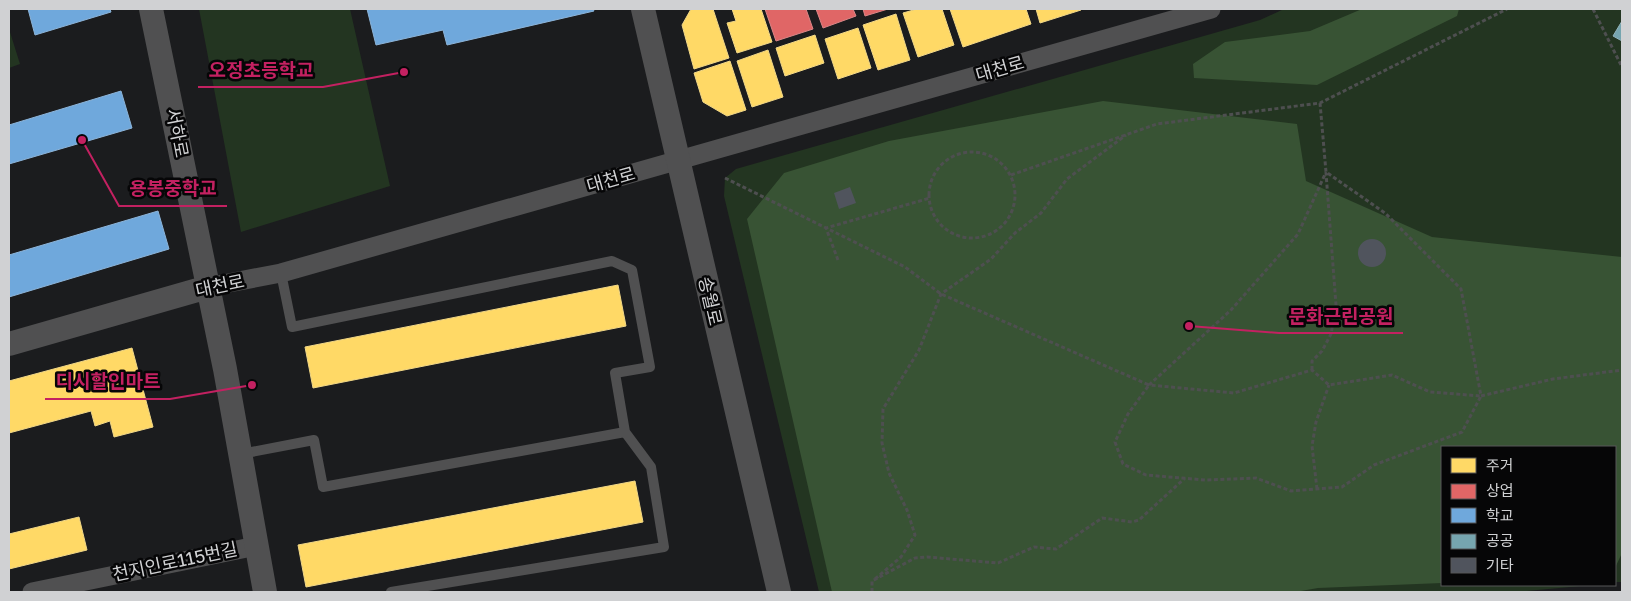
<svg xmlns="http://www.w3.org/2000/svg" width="1631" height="601" font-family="'Golos Text','Noto Sans KR',sans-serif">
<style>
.green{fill:#233521}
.forest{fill:#385334}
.homes{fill:#ffd966;stroke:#f1d787}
.shops{fill:#e06666;stroke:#db8687}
.schools{fill:#6fa8dc;stroke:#8cb4d9}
.public{fill:#76a5af;stroke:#91b2ba}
.building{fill:#50545d}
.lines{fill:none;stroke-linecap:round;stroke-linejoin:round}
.path{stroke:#4e4f50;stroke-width:3;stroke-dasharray:4 2.5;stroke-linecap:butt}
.service{stroke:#505051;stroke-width:10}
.minor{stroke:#505051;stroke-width:19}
.tertiary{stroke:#505051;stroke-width:24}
.labels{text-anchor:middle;stroke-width:5;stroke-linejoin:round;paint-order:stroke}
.street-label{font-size:18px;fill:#d0d1d3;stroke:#060607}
.leader{fill:none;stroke:#c32161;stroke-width:2}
.callout-dot{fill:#c32161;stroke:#060607;stroke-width:2}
.callout-label{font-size:19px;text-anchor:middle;font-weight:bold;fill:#c32161;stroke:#060607;stroke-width:5;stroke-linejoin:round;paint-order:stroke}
</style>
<rect width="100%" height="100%" fill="#1b1c1e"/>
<path class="green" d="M 199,9 L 350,9 L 390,186 L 241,232 Z
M 1284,9 L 1622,9 L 1622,582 L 1615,582 L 1615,447 L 1442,447 L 1442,585 L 1592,585 L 1516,592 L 819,592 L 724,196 L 725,178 L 736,169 L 1260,20 Z
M 9,29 L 20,64 L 9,68 Z"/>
<path class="forest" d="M 1362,9 L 1459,9 L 1457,16 L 1317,85 L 1194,78 L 1193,64 L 1225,42 L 1310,31 Z
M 1103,101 L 1297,124 L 1306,181 L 1432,237 L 1622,257 L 1622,553 L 1615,568 L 1615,447 L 1442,447 L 1442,583 L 1318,588 L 1295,592 L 832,592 L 747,219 L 784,173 L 889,141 Z"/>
<path class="homes" d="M 691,9 L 713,9 L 729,58 L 694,69 L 682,25 Z
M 732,9 L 761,9 L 772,42 L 737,53 L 727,23 L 736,21 Z
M 917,9 L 942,9 L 954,45 L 918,57 L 903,13 Z
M 950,9 L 1026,9 L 1031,24 L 963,47 Z
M 1036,9 L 1080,9 L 1081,10 L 1040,23 Z
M 896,14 L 910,60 L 878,70 L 863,25 Z
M 858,28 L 871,68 L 838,79 L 825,39 Z
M 815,35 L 824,63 L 785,76 L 776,48 Z
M 768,50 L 783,97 L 752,107 L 737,61 Z
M 730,61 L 746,110 L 727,116 L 703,102 L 694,73 Z
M 618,285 L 626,326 L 313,388 L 305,347 Z
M 132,348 L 153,427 L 114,437 L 110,421 L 95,426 L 91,411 L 9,433 L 9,381 Z
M 635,481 L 643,522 L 306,587 L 298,545 Z
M 79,517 L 87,550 L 9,569 L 9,534 Z"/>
<path class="shops" d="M 765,9 L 806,9 L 813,29 L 776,41 Z
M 816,9 L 853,9 L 856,16 L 823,28 Z
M 863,9 L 888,9 L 865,16 Z"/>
<path class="schools" d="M 28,9 L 110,9 L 111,12 L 35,35 Z
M 367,9 L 593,9 L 594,11 L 447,45 L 443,30 L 376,45 Z
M 121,91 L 132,128 L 9,164 L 9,125 Z
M 158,211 L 169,249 L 9,297 L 9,255 Z"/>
<path class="public" d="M 1622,21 L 1622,41 L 1613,36 Z"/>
<path class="building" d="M 850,187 L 856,203 L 839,209 L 834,193 Z
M1358 253a14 14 0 1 1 28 0a14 14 0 1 1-28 0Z"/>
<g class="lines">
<path class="path" d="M 1593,9 L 1622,67
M 1320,103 L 1326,172 L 1385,213 L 1461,289 L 1481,396 L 1553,379 L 1622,370
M929 195a43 43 0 1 1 86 0a43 43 0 1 1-86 0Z
M 1011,175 L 1157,124 L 1320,103 L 1507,9
M 725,178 L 905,267 L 941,294 L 1149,385 L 1128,414 L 1115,442 L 1123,464 L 1146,475 L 1205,480 L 1256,478 L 1291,491 L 1342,487 L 1374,465 L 1462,432 L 1481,396 L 1430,392 L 1392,375 L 1329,385 L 1312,370 L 1234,393 L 1149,385 L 1231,310 L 1298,234 L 1326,172
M 838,260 L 826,228 L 930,198
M 1312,370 L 1312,361 L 1322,351 L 1331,334 L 1336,305 L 1326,173
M 1317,489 L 1312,446 L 1316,422 L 1329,385
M 875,579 L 901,557 L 915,535 L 907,510 L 889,473 L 882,443 L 883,409 L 919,350 L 941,294 L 991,259 L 1015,233 L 1041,213 L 1067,179 L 1126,135
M 872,592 L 872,581 L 915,558 L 927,557 L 998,563 L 1034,547 L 1056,549 L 1102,518 L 1132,522 L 1139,520 L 1185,478"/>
<path class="service" d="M 241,454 L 314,440 L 323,487 L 625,432 L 615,373 L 650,367 L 632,270 L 612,261 L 292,327 L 281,273
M 391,592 L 664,547 L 651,467 L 625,432"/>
<path class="minor" d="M 208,287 L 281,273 L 1211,9
M 32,592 L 256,546"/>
<path class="tertiary" d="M 151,9 L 225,369 L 265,592
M 643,9 L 779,592
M 9,344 L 208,287"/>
</g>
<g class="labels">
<g class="street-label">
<text transform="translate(1000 69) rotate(-16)" y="6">대천로</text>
<text transform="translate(177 133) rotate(79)" y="6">서하로</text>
<text transform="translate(611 180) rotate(-16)" y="6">대천로</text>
<text transform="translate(220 286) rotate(-12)" y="6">대천로</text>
<text transform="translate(710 301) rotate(77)" y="6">송월로</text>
<text transform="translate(175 562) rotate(-12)" y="6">천지인로115번길</text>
</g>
</g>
<path class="leader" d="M404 72L323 87H198M82 140L119 206H227M1189 326L1279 333H1403M252 385L170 399H45"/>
<g class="callout-dot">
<circle cx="404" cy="72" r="5"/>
<circle cx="82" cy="140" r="5"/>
<circle cx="1189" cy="326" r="5"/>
<circle cx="252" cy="385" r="5"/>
</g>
<g class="callout-label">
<text x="261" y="77">오정초등학교</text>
<text x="173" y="195">용봉중학교</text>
<text x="1341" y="323">문화근린공원</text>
<text x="108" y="388">디시할인마트</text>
</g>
<rect width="1631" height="601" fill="none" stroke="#d0d1d3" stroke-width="20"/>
<rect x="1441" y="446" width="175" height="140" fill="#060607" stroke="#575759"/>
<rect x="1451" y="458" width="25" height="15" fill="#ffd966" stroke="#575759"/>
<text x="1486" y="471" font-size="15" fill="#d0d1d3">주거</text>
<rect x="1451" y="484" width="25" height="15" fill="#e06666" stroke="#575759"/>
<text x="1486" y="496" font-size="15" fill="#d0d1d3">상업</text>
<rect x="1451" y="508" width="25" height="15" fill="#6fa8dc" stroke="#575759"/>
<text x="1486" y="521" font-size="15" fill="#d0d1d3">학교</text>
<rect x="1451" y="534" width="25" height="15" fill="#76a5af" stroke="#575759"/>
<text x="1486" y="546" font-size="15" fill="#d0d1d3">공공</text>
<rect x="1451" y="558" width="25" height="15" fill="#50545d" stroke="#575759"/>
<text x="1486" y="571" font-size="15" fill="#d0d1d3">기타</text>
</svg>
